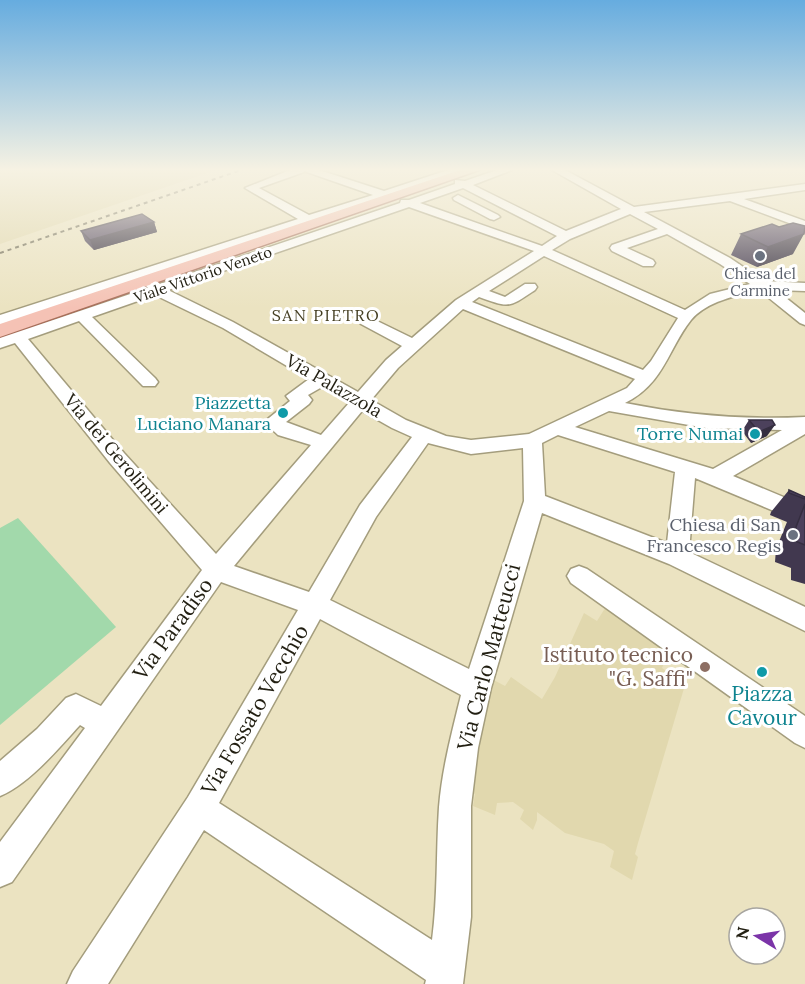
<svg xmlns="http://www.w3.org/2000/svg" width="805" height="984" font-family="Lora,serif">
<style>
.built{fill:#e1d8ae}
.green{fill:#a2d9ab}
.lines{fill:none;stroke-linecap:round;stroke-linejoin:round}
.minor-casing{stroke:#a49d7d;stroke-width:3}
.major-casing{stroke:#a76f5b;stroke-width:3}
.minor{fill:#fff;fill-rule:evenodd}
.major{fill:#f5c2b5;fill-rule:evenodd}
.rail{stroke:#6d6853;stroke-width:2;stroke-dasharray:4 4;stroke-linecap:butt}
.wall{fill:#41384f}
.shaded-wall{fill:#352e40}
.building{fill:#4c415c;stroke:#352e40;stroke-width:1.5}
.worship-dot{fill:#6b7280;stroke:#fff;stroke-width:2}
.culture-dot{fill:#0f9aa8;stroke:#fff;stroke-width:2}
.education-dot{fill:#8d6e63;stroke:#fff;stroke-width:2}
.labels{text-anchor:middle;stroke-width:6;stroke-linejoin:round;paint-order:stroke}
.far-worship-label{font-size:15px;fill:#5b616d;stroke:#fff}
.far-street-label{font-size:15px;fill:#221f12;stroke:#fff}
.far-neighbourhood-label{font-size:16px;letter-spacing:1.5px;fill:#443e21;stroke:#fff}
.street-label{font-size:18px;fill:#221f12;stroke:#fff}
.culture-label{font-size:18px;fill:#0d838f;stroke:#fff;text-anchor:end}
.worship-label{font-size:18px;fill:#5b616d;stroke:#fff;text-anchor:end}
.near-street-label{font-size:21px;fill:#221f12;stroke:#fff}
.near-education-label{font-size:21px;fill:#785e54;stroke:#fff;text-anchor:end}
.near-culture-label{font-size:21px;fill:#0d838f;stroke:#fff}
</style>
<rect width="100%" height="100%" fill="#ebe3c1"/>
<path class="built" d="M 0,170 L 216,170 L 0,244 Z
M 607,605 L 671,646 L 662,668 L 685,685 L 638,843 L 635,854 L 638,857 L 632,880 L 610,867 L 614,851 L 604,844 L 565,833 L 537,812 L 537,820 L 533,830 L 520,819 L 524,810 L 513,802 L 497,803 L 495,815 L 473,806 L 475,794 L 464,791 L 488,677 L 505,686 L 511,677 L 542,699 L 555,677 L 584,613 L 597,621 Z"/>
<path class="green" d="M 18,518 L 116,627 L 0,725 L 0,528 Z"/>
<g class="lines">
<g class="minor-casing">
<path id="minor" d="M 290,170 L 319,170 L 384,191 L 448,170 L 464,170 L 393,195 L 392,198 L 384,198 L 150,275 L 160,284 L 400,203 L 401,200 L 409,200 L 455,184 L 455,180 L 465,181 L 497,170 L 512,170 L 473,185 L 566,231 L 621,209 L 552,170 L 565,170 L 634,207 L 805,184 L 805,190 L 744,199 L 805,221 L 805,229 L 730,201 L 644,212 L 730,258 L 764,281 L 805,283 L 805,291 L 776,290 L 805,313 L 805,325 L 800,323 L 759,290 C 736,296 707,301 691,320 C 668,349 664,384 625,403 C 685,415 744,420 805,417 L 805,434 L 733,476 L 805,506 L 805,524 L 695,478 L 689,552 L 805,607 L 805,631 L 669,564 L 542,513 L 491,688 L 478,748 L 471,806 L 471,917 L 463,984 L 425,984 L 426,980 L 204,830 L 108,984 L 67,984 L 73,971 L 188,797 L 298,610 L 221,582 L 12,882 L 0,887 L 0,842 L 85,728 L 80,725 C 59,748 28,785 0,796 L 0,761 L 37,729 L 66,698 L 76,694 L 101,706 L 202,570 L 110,463 L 15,343 L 0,348 L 0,338 L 148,288 L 139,279 L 0,325 L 0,315 L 298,219 L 245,188 ZM 304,172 L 304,171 L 373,195 L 309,215 L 259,188 ZM 463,188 L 557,236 L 542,246 L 420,203 ZM 409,207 L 534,251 L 456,300 L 412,338 L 371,318 L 361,318 L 358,321 L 361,324 L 402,346 L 386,360 L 358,392 L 233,322 L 168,290 ZM 630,214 L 658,229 L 612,245 L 610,248 L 612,251 L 643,266 L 653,266 L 655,263 L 653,260 L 627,248 L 667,234 L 720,264 L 750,284 L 710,294 L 685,310 L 552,250 L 570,239 ZM 544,256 L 678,318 L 651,361 L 643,370 L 472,302 L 479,297 C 510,308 508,308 535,290 L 537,287 L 535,284 L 525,284 L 505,297 L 489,291 ZM 155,295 L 223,328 L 309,379 L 286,396 L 290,401 L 264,422 L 278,435 L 311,445 L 216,554 L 124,453 L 28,339 L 79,321 L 143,386 L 155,386 L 158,382 L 155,378 L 92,317 ZM 463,309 L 635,379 L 627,388 L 529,434 L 471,440 L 446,436 L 406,420 L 371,400 L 398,368 ZM 322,387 L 349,403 L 321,435 L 286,422 L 309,404 L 312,400 L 308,395 ZM 362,411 L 392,428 L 412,437 L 360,505 L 309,592 L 234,566 ZM 609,411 L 706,428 L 782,430 L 713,469 L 575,427 ZM 558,435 L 675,472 L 667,543 L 545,496 L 542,443 ZM 428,443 L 471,454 L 523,448 L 524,501 L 469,669 L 330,600 L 376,517 ZM 320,619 L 461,695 C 452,732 442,769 439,807 C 436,852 438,896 432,940 L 219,803 Z
M 458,195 L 498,215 L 500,217 L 494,220 L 490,219 L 454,200 L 453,198 Z
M 579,566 L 587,569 L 805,716 L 805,748 L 795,743 L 571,583 L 567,576 L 571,569 Z"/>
</g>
<g class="major-casing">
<path id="major" d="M 460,170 L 479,170 L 0,337 L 0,324 Z"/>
</g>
<use href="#minor" class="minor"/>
<use href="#major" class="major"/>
<path class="rail" d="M 0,253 L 241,170"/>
</g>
<path class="wall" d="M 154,222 L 157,232 L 94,250 L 85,241 L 81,231 Z
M 741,234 L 793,254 L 757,267 L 731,255 Z
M 749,420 L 767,436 L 751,443 L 742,431 Z
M 789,490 L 805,497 L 805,584 L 791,580 L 791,568 L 775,562 L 776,549 L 787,522 L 770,515 L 771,512 Z"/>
<path class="shaded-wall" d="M 154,222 L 157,232 L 94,250 L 90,240 Z
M 804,234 L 793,254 L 757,267 L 768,247 Z
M 775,425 L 767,436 L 751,443 L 759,432 Z"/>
<path class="building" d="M 142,214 L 154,222 L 90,240 L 81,231 Z
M 793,223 L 805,226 L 804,234 L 768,247 L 741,234 L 772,224 L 779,227 Z
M 749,420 L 772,420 L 775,425 L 759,432 Z
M 789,490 L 805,497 L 805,499 L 789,493 Z
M 805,504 L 805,545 L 795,541 L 796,527 Z"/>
<linearGradient id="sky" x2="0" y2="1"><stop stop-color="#66acdf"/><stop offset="0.55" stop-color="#f6f2e3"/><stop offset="1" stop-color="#f6f2e3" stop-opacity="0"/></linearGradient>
<rect width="805" height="308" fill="url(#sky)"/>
<g class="worship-dot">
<circle cx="760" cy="256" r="6"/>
<circle cx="793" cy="535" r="6"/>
</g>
<g class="culture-dot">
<circle cx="283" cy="413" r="6"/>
<circle cx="755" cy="434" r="6"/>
<circle cx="762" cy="672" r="6"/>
</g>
<circle class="education-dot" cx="705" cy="667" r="6"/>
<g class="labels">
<g class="far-worship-label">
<text x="760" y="279">Chiesa del<tspan x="760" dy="17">Carmine</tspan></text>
</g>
<g class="far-street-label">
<text transform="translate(203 275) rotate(-19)" y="5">Viale Vittorio Veneto</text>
</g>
<g class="far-neighbourhood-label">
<text x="326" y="321">SAN PIETRO</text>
</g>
<g class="street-label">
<text transform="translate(334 386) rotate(30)" y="6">Via Palazzola</text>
<text transform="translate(116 454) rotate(50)" y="6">Via dei Gerolimini</text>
</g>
<g class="culture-label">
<text x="271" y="409">Piazzetta<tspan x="271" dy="21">Luciano Manara</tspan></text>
<text x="743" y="440">Torre Numai</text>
</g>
<g class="worship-label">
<text x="781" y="531">Chiesa di San<tspan x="781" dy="21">Francesco Regis</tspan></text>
</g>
<g class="near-street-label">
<text transform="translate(173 629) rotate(-54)" y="7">Via Paradiso</text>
<text transform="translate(489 657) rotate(-75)" y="7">Via Carlo Matteucci</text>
<text transform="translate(255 710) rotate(-60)" y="7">Via Fossato Vecchio</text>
</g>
<g class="near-education-label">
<text x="693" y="662">Istituto tecnico<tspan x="693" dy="24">"G. Saffi"</tspan></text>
</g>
<g class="near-culture-label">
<text x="762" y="701">Piazza<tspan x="762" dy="24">Cavour</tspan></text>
</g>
</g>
<g transform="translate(757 936) rotate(281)"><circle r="28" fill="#ffffff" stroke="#a7a5a0" stroke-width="1.5"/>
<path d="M0-4.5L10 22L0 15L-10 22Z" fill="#7b34a8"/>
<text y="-9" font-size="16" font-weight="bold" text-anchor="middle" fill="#221f12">N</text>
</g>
</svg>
